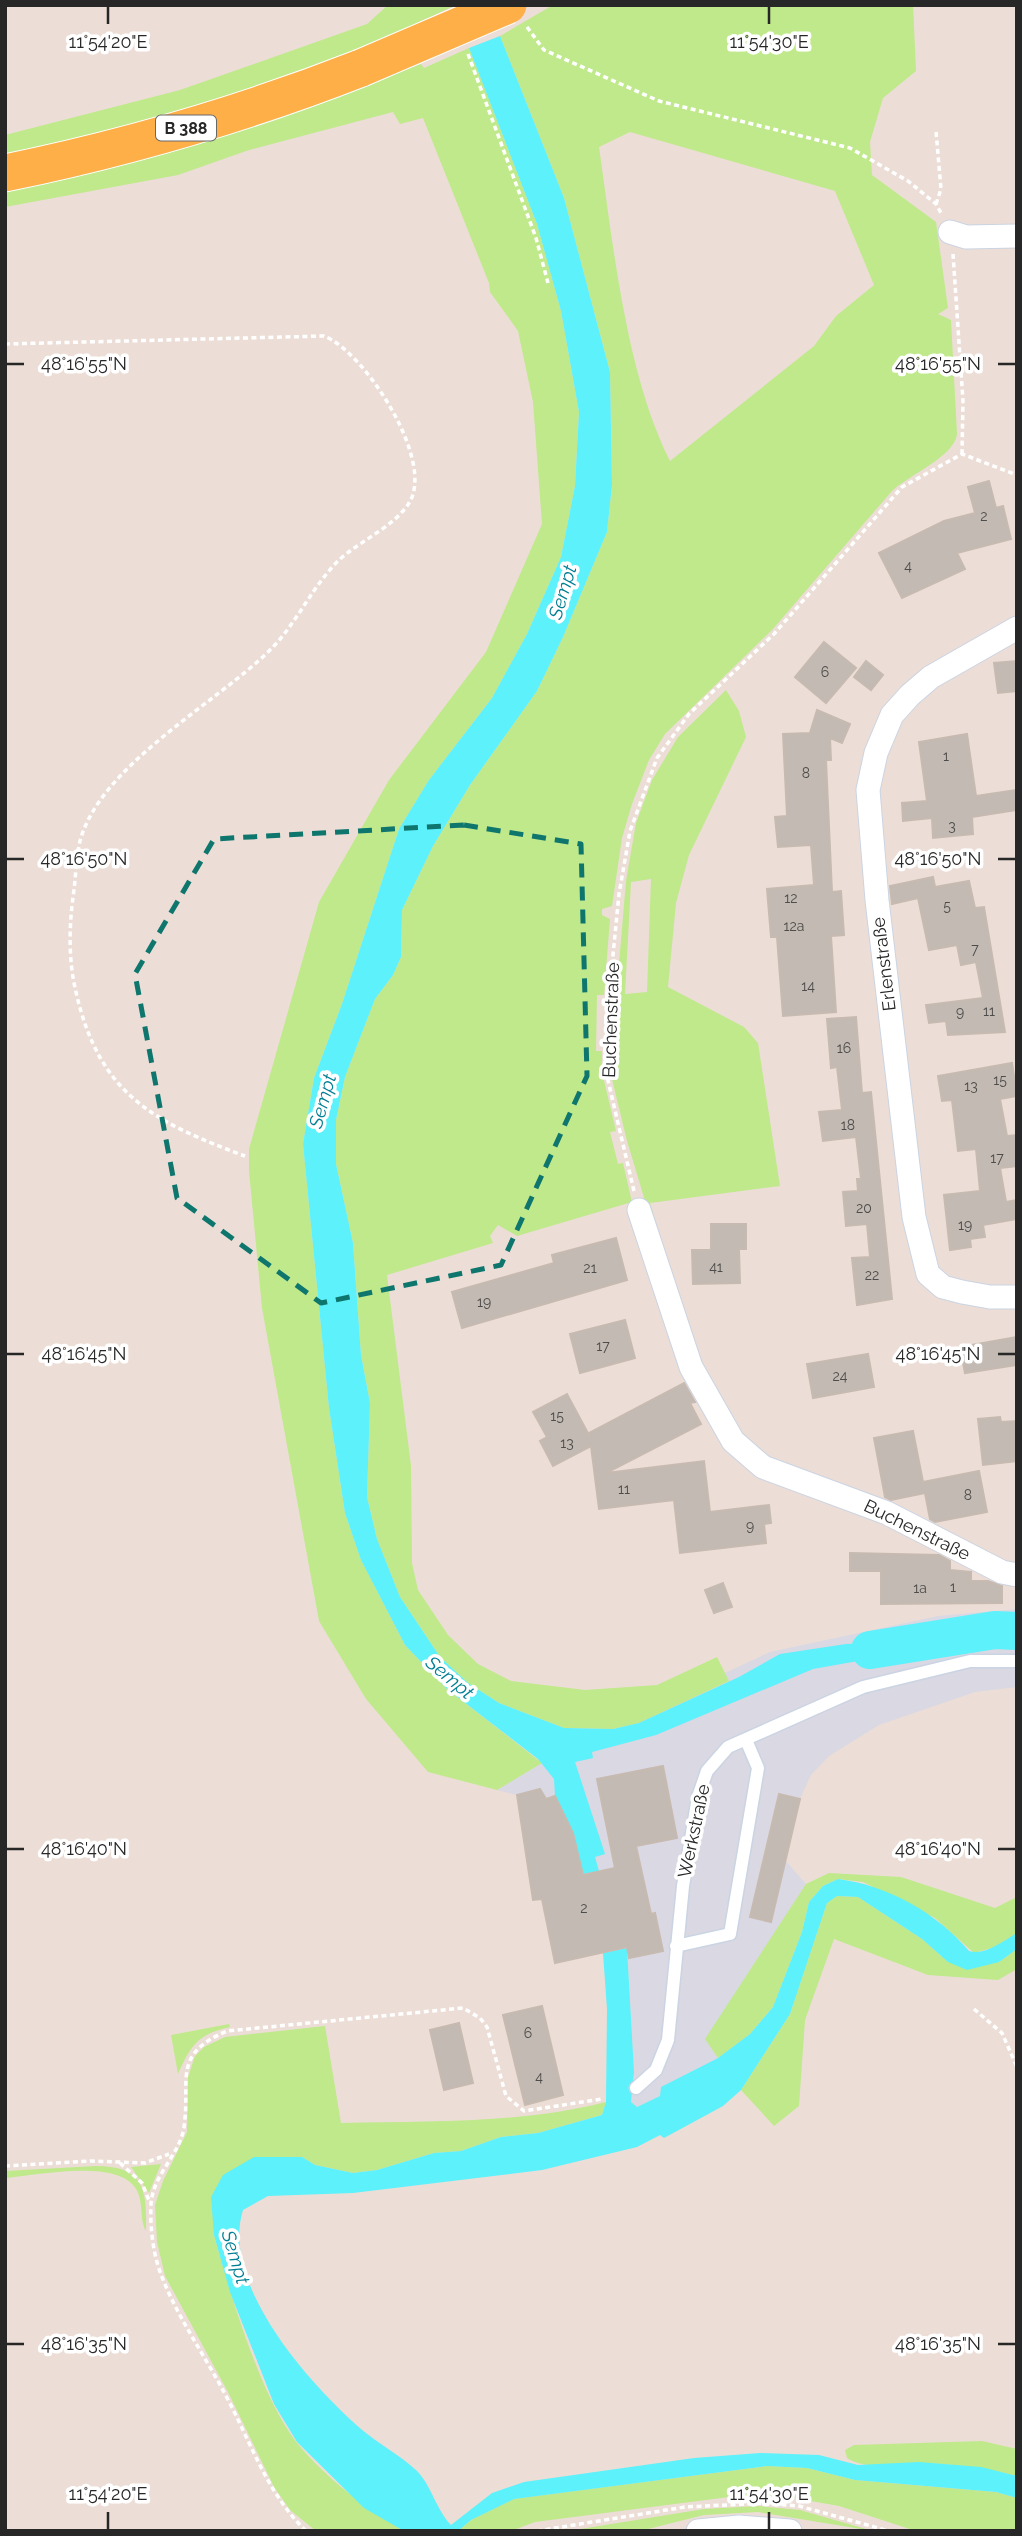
<svg xmlns="http://www.w3.org/2000/svg" width="1022" height="2536" font-family="Raleway,sans-serif">
<style>
.industrial{fill:#d9d8e3}
.green{fill:#bfe98b;fill-rule:evenodd}
.water{fill:#5cf1fb}
.lines{fill:none;stroke-linecap:round;stroke-linejoin:round}
.river{stroke:#5cf1fb;stroke-width:38}
.building{fill:#c2bab3;stroke:#c7bab0;stroke-width:2}
.service-casing{stroke:#cbd4e2;stroke-width:15}
.minor-casing{stroke:#cbd4e2;stroke-width:25}
.primary-casing{stroke:#fff;stroke-width:39}
.path{stroke:#fff;stroke-width:3.5;stroke-dasharray:5 3.5;stroke-linecap:butt}
.service{stroke:#fff;stroke-width:12}
.minor{stroke:#fff;stroke-width:23}
.primary{stroke:#ffaf48;stroke-width:37}
.primary-bridge-casing{stroke:#fff;stroke-width:39;stroke-linecap:butt}
.primary-bridge{stroke:#ffaf48;stroke-width:37}
.marked{fill:none;stroke:#0f766e;stroke-width:5;stroke-dasharray:14 9;stroke-linejoin:round}
.ticks{fill:none;stroke:#272727;stroke-width:2.5}
.labels{text-anchor:middle;stroke-width:7;stroke-linejoin:round;paint-order:stroke}
.number-label{font-size:14px;fill:#4e4c4a}
.shield{fill:#fff;stroke:#686868;stroke-width:2}
.shield-label{font-size:16px;font-weight:bold;fill:#272727}
.street-label{font-size:18px;fill:#272727;stroke:#fff}
.water-label{font-size:19px;font-style:italic;fill:#027f94;stroke:#fff}
.ticks-label{font-size:18px;text-anchor:middle;fill:#272727;stroke:#fff;stroke-width:7;stroke-linejoin:round;paint-order:stroke}
</style>
<rect width="100%" height="100%" fill="#ecded6"/>
<path class="industrial" d="M 1017,1609 L 1017,1687 L 975,1692 L 879,1725 L 829,1756 L 811,1775 L 800,1799 L 785,1860 L 806,1884 L 706,2039 L 718,2058 L 661,2087 L 660,2096 L 637,2107 L 631,2102 L 634,2072 L 627,1948 L 555,1963 L 542,1899 L 533,1900 L 517,1795 L 497,1790 L 542,1763 L 728,1682 L 725,1673 L 770,1652 L 938,1616 Z"/>
<path class="green" d="M 388,5 L 456,5 L 415,24 L 405,34 L 264,90 L 5,160 L 5,135 L 180,90 L 367,24 Z
M 553,5 L 913,5 L 916,71 L 883,98 L 870,142 L 872,175 L 936,222 L 948,308 L 938,314 L 951,320 L 957,434 C 955,456 909,475 892,491 L 772,630 L 665,734 L 649,760 L 632,804 L 622,838 L 612,906 L 602,909 L 602,915 L 610,919 L 604,995 L 597,995 L 596,1051 L 602,1051 L 602,1072 L 616,1131 L 610,1132 L 618,1164 L 623,1163 L 632,1202 L 517,1236 L 498,1225 L 490,1236 L 493,1243 L 387,1275 L 411,1466 L 412,1563 L 418,1590 L 448,1635 L 478,1664 L 511,1681 L 585,1690 L 657,1685 L 717,1657 L 729,1681 L 639,1723 L 613,1729 L 564,1728 L 499,1703 L 468,1683 L 440,1657 L 400,1597 L 377,1539 L 367,1497 L 370,1403 L 361,1355 L 353,1243 L 336,1164 L 336,1120 L 345,1077 L 375,999 L 393,975 L 401,957 L 402,910 L 433,846 L 470,785 L 537,691 L 563,637 L 607,532 L 612,485 L 610,372 L 564,198 L 500,36 ZM 630,132 L 835,191 L 874,285 L 836,316 L 814,346 L 670,461 C 626,374 613,244 599,147 Z
M 469,48 L 537,224 L 561,311 L 579,412 L 575,486 L 561,557 L 527,634 L 492,698 L 429,780 L 399,829 L 342,1004 L 314,1078 L 303,1144 L 329,1408 L 345,1513 L 361,1560 L 405,1645 L 447,1689 L 542,1763 L 497,1790 L 428,1772 L 366,1699 L 319,1621 L 262,1308 L 249,1171 L 249,1149 L 319,902 L 389,780 L 486,652 L 542,524 L 533,402 L 518,331 L 490,292 L 489,283 L 423,118 L 400,124 L 393,112 L 249,150 L 178,175 L 5,207 L 5,190 L 305,106 L 421,64 L 424,68 Z
M 726,690 L 739,711 L 746,737 L 689,855 L 676,903 L 668,987 L 744,1027 L 758,1043 L 780,1186 L 650,1203 L 659,1233 L 655,1234 L 627,1141 L 610,1071 L 626,881 L 636,823 L 652,780 L 678,737 ZM 651,879 L 647,992 L 625,994 L 631,882 Z
M 829,1873 L 901,1877 L 995,1908 L 1017,1897 L 1017,1933 L 995,1947 L 974,1953 L 935,1918 L 863,1882 L 838,1879 L 823,1886 L 809,1902 L 802,1932 L 773,2007 L 750,2034 L 718,2058 L 705,2039 L 806,1884 Z
M 837,1896 L 858,1897 L 922,1939 L 948,1962 L 999,1962 L 1017,1949 L 1017,1969 L 998,1980 L 928,1975 L 834,1939 L 805,2020 L 799,2106 L 774,2126 L 741,2090 L 790,2014 L 827,1903 Z
M 229,2024 L 230,2027 C 198,2034 191,2045 178,2074 L 171,2035 Z
M 325,2026 L 341,2123 C 430,2121 519,2124 606,2102 L 602,2115 L 538,2133 L 501,2137 L 461,2151 L 434,2153 L 377,2170 L 353,2173 L 315,2165 L 302,2157 L 214,2235 C 230,2293 260,2396 297,2443 C 326,2478 365,2508 404,2531 L 316,2531 L 290,2510 L 274,2487 L 229,2394 L 165,2276 L 157,2242 L 155,2205 L 163,2181 L 187,2132 L 188,2077 L 195,2056 L 204,2047 L 225,2037 Z
M 161,2164 L 149,2193 L 131,2167 Z
M 96,2166 C 144,2166 147,2189 146,2231 C 139,2219 144,2202 136,2189 C 118,2158 37,2175 5,2178 L 5,2171 Z
M 982,2441 L 1017,2449 L 1017,2476 C 985,2468 954,2464 921,2463 C 896,2461 869,2472 847,2458 L 845,2450 L 854,2445 Z
M 767,2466 L 807,2468 L 855,2480 L 996,2492 L 1017,2498 L 1017,2531 L 916,2531 L 839,2506 L 782,2496 L 729,2497 L 535,2522 L 511,2531 L 458,2531 L 471,2520 L 513,2499 Z
M 758,2506 L 800,2510 L 873,2531 L 758,2512 L 704,2515 L 640,2531 L 568,2531 L 704,2509 Z"/>
<path class="water" d="M 500,36 L 564,198 L 610,372 L 612,485 L 607,532 L 563,637 L 537,691 L 470,785 L 433,846 L 402,910 L 401,957 L 393,975 L 375,999 L 345,1077 L 336,1120 L 336,1164 L 353,1243 L 361,1355 L 370,1403 L 367,1497 L 377,1539 L 400,1597 L 440,1657 L 468,1683 L 499,1703 L 564,1728 L 613,1729 L 639,1723 L 739,1677 L 780,1654 L 846,1644 L 923,1642 L 903,1653 L 813,1669 L 656,1735 L 592,1752 L 593,1758 L 575,1762 L 605,1854 L 595,1857 L 599,1871 L 583,1874 L 573,1833 L 555,1796 L 554,1779 L 538,1759 L 447,1689 L 405,1645 L 361,1560 L 345,1513 L 329,1408 L 303,1144 L 314,1078 L 342,1004 L 399,829 L 429,780 L 492,698 L 527,634 L 561,557 L 575,486 L 579,412 L 561,311 L 537,224 L 469,48 Z
M 838,1879 C 887,1885 937,1913 969,1951 C 985,1956 1003,1941 1017,1933 L 1017,1949 L 999,1962 L 967,1970 L 948,1962 L 922,1939 L 858,1897 L 837,1896 L 827,1903 L 790,2014 L 741,2090 L 723,2106 L 664,2138 L 660,2135 L 637,2147 L 542,2170 L 353,2193 L 268,2196 L 243,2210 C 220,2284 309,2384 361,2429 C 379,2444 400,2455 417,2471 C 431,2485 436,2509 451,2525 L 492,2493 L 524,2482 L 694,2458 L 760,2453 L 819,2455 L 858,2465 L 919,2462 L 981,2467 L 1017,2476 L 1017,2498 L 996,2492 L 855,2480 L 807,2468 L 767,2466 L 514,2499 L 471,2520 L 458,2531 L 404,2531 L 364,2508 L 297,2442 L 274,2404 L 230,2292 L 214,2235 L 211,2197 L 223,2175 L 254,2157 L 302,2157 L 315,2165 L 353,2173 L 377,2170 L 434,2153 L 461,2151 L 501,2137 L 538,2133 L 602,2115 L 606,2102 L 607,2009 L 603,1953 L 627,1948 L 634,2072 L 631,2102 L 637,2107 L 660,2096 L 661,2087 L 718,2058 L 750,2034 L 773,2007 L 802,1932 L 809,1902 L 823,1886 Z"/>
<g class="lines">
<path class="river" d="M 870,1650 L 995,1630 L 1017,1631"/>
</g>
<path class="building" d="M 989,481 L 996,508 L 1003,506 L 1011,539 L 957,553 L 965,569 L 902,598 L 879,553 L 944,521 L 975,513 L 968,487 Z
M 824,642 L 856,668 L 826,703 L 795,677 Z
M 866,661 L 883,675 L 871,690 L 854,677 Z
M 1017,661 L 1017,691 L 998,693 L 994,663 Z
M 817,710 L 850,724 L 842,743 L 830,738 L 831,760 L 826,760 L 832,892 L 841,891 L 844,935 L 831,936 L 836,1012 L 783,1016 L 777,937 L 771,937 L 767,889 L 814,885 L 811,845 L 778,847 L 775,817 L 787,816 L 783,734 L 810,733 Z
M 967,734 L 976,796 L 1017,790 L 1017,810 L 972,817 L 973,834 L 933,838 L 932,818 L 903,821 L 902,803 L 927,801 L 919,742 Z
M 933,877 L 935,887 L 969,881 L 975,908 L 984,907 L 1005,1032 L 948,1035 L 946,1021 L 929,1023 L 926,1005 L 983,998 L 976,962 L 961,965 L 957,945 L 929,950 L 918,898 L 892,904 L 890,886 Z
M 856,1017 L 862,1093 L 871,1092 L 892,1299 L 857,1305 L 852,1258 L 870,1257 L 867,1224 L 846,1226 L 843,1192 L 858,1191 L 857,1179 L 861,1179 L 856,1137 L 823,1141 L 819,1112 L 842,1110 L 837,1067 L 831,1068 L 827,1019 Z
M 1012,1063 L 1017,1096 L 1000,1099 L 1007,1136 L 1017,1135 L 1017,1166 L 1000,1168 L 1006,1202 L 1017,1200 L 1017,1219 L 983,1225 L 985,1237 L 970,1239 L 971,1247 L 950,1250 L 944,1195 L 980,1191 L 976,1149 L 958,1151 L 952,1100 L 942,1101 L 938,1076 Z
M 711,1224 L 746,1224 L 746,1249 L 739,1249 L 740,1283 L 693,1284 L 692,1250 L 711,1250 Z
M 616,1238 L 627,1280 L 462,1328 L 452,1292 L 554,1263 L 552,1255 Z
M 625,1320 L 635,1358 L 580,1373 L 570,1334 Z
M 1017,1337 L 1017,1365 L 965,1373 L 960,1347 Z
M 868,1354 L 874,1387 L 813,1398 L 807,1364 Z
M 684,1383 L 695,1402 L 690,1403 L 701,1424 L 606,1473 L 704,1461 L 710,1512 L 769,1505 L 771,1523 L 764,1524 L 766,1543 L 680,1553 L 674,1500 L 599,1509 L 591,1446 L 553,1466 L 540,1441 L 547,1437 L 533,1412 L 567,1394 L 590,1437 L 589,1433 Z
M 1000,1417 L 1001,1422 L 1017,1421 L 1017,1461 L 983,1465 L 978,1419 Z
M 913,1431 L 923,1482 L 979,1471 L 987,1512 L 935,1522 L 930,1519 L 925,1493 L 891,1500 L 885,1497 L 874,1438 Z
M 850,1553 L 939,1555 L 950,1561 L 950,1570 L 971,1572 L 971,1581 L 988,1581 L 1002,1586 L 1002,1603 L 881,1604 L 881,1571 L 850,1571 Z
M 723,1583 L 732,1607 L 714,1613 L 705,1590 Z
M 663,1766 L 677,1838 L 636,1846 L 651,1914 L 655,1913 L 663,1951 L 629,1958 L 627,1947 L 555,1963 L 542,1899 L 533,1900 L 517,1795 L 540,1789 L 546,1799 L 555,1796 L 573,1833 L 583,1875 L 615,1868 L 597,1779 Z
M 779,1794 L 800,1799 L 771,1922 L 750,1917 Z
M 542,2006 L 563,2095 L 525,2105 L 503,2015 Z
M 459,2023 L 473,2083 L 444,2090 L 430,2030 Z"/>
<g class="lines">
<g class="service-casing">
<path id="service" d="M 676,1946 L 730,1934 L 758,1768 L 746,1740
M 636,2088 L 656,2070 L 668,2040 L 683,1886 L 698,1797 L 707,1771 L 728,1747 L 863,1687 L 970,1661 L 1017,1661"/>
</g>
<g class="minor-casing">
<path id="minor" d="M 950,232 L 966,237 L 1017,236
M 1017,628 L 931,677 L 910,695 L 892,715 L 876,753 L 868,790 L 877,900 L 914,1217 L 928,1274 L 943,1287 L 962,1292 L 990,1297 L 1017,1297
M 639,1210 L 691,1367 L 733,1441 L 763,1467 L 887,1513 L 1002,1572 L 1017,1575
M 698,2531 L 739,2527 L 790,2531"/>
</g>
<g class="primary-casing">
<path id="primary" d="M 5,173 C 127,148 246,113 361,68"/>
</g>
<path class="path" d="M 527,27 L 544,50 L 659,101 L 850,148 L 908,181 L 936,204 L 941,213
M 468,54 L 536,238 L 548,283
M 936,204 L 941,189 L 936,131
M 953,254 L 963,401 L 962,454
M 5,344 L 324,336 C 364,351 436,461 409,503 C 394,527 359,541 338,561 C 311,588 296,625 269,651 C 215,704 100,766 80,841 C 76,857 76,874 74,890 C 69,924 68,959 76,992 C 99,1094 153,1122 245,1156
M 634,1191 L 606,1072 L 611,975 L 619,894 L 630,831 L 657,758 L 689,714 L 774,634 L 902,487 L 962,454 L 1017,475
M 974,2009 L 1002,2033 L 1017,2067
M 120,2163 L 142,2183 L 150,2203
M 5,2166 L 91,2161 L 145,2163 L 169,2154
M 306,2531 C 266,2492 251,2442 225,2394 C 205,2356 178,2318 162,2277 C 153,2255 150,2228 151,2204 C 153,2174 180,2155 184,2127 C 191,2079 171,2055 227,2031 L 463,2008 L 480,2018 L 487,2027 L 506,2096 L 524,2111 L 602,2099
M 537,2531 L 685,2507 L 765,2503 L 799,2506 L 889,2531"/>
<use href="#service" class="service"/>
<use href="#minor" class="minor"/>
<use href="#primary" class="primary"/>
<g class="primary-bridge-casing">
<path id="primary-bridge" d="M 361,68 L 508,5"/>
</g>
<use href="#primary-bridge" class="primary-bridge"/>
</g>
<path class="marked" d="M 464,825 L 581,844 L 587,1076 L 501,1265 L 321,1303 L 177,1198 L 135,974 L 214,839 Z"/>
<path class="ticks" d="M 108,7 L 108,24M 769,7 L 769,24M 7,364 L 24,364M 998,364 L 1015,364M 7,859 L 24,859M 998,859 L 1015,859M 7,1354 L 24,1354M 998,1354 L 1015,1354M 7,1849 L 24,1849M 998,1849 L 1015,1849M 7,2344 L 24,2344M 998,2344 L 1015,2344M 108,2512 L 108,2529M 769,2512 L 769,2529"/>
<g class="labels">
<g class="number-label">
<text x="984" y="521">2</text>
<text x="908" y="571">4</text>
<text x="825" y="677">6</text>
<text x="946" y="761">1</text>
<text x="806" y="778">8</text>
<text x="952" y="831">3</text>
<text x="791" y="903">12</text>
<text x="947" y="911">5</text>
<text x="794" y="931">12a</text>
<text x="975" y="954">7</text>
<text x="808" y="991">14</text>
<text x="989" y="1016">11</text>
<text x="960" y="1017">9</text>
<text x="844" y="1053">16</text>
<text x="1000" y="1085">15</text>
<text x="971" y="1091">13</text>
<text x="848" y="1130">18</text>
<text x="997" y="1163">17</text>
<text x="864" y="1213">20</text>
<text x="965" y="1230">19</text>
<text x="716" y="1272">41</text>
<text x="590" y="1273">21</text>
<text x="872" y="1280">22</text>
<text x="484" y="1307">19</text>
<text x="603" y="1351">17</text>
<text x="840" y="1381">24</text>
<text x="557" y="1421">15</text>
<text x="567" y="1448">13</text>
<text x="624" y="1494">11</text>
<text x="968" y="1500">8</text>
<text x="750" y="1531">9</text>
<text x="953" y="1592">1</text>
<text x="920" y="1593">1a</text>
<text x="584" y="1913">2</text>
<text x="528" y="2038">6</text>
<text x="539" y="2082">4</text>
</g>
<rect class="shield" x="156" y="115.5" width="60" height="25" rx="5"/>
<g class="shield-label">
<text x="186" y="134">B 388</text>
</g>
<g class="street-label">
<text transform="translate(884 964) rotate(-97)" y="6">Erlenstraße</text>
<text transform="translate(611 1020) rotate(-88)" y="6">Buchenstraße</text>
<text transform="translate(917 1530) rotate(26)" y="6">Buchenstraße</text>
<text transform="translate(694 1831) rotate(-78)" y="6">Werkstraße</text>
</g>
<g class="water-label">
<text transform="translate(562 592) rotate(-73)" y="7">Sempt</text>
<text transform="translate(322 1101) rotate(-74)" y="7">Sempt</text>
<text transform="translate(450 1677) rotate(40)" y="7">Sempt</text>
<text transform="translate(236 2257) rotate(73)" y="7">Sempt</text>
</g>
</g>
<g class="ticks-label">
<text x="108" y="48">11°54'20"E</text>
<text x="769" y="48">11°54'30"E</text>
<text x="84" y="370">48°16'55"N</text>
<text x="938" y="370">48°16'55"N</text>
<text x="84" y="865">48°16'50"N</text>
<text x="938" y="865">48°16'50"N</text>
<text x="84" y="1360">48°16'45"N</text>
<text x="938" y="1360">48°16'45"N</text>
<text x="84" y="1855">48°16'40"N</text>
<text x="938" y="1855">48°16'40"N</text>
<text x="84" y="2350">48°16'35"N</text>
<text x="938" y="2350">48°16'35"N</text>
<text x="108" y="2500">11°54'20"E</text>
<text x="769" y="2500">11°54'30"E</text>
</g>
<rect width="1022" height="2536" fill="none" stroke="#272727" stroke-width="14"/>
</svg>
